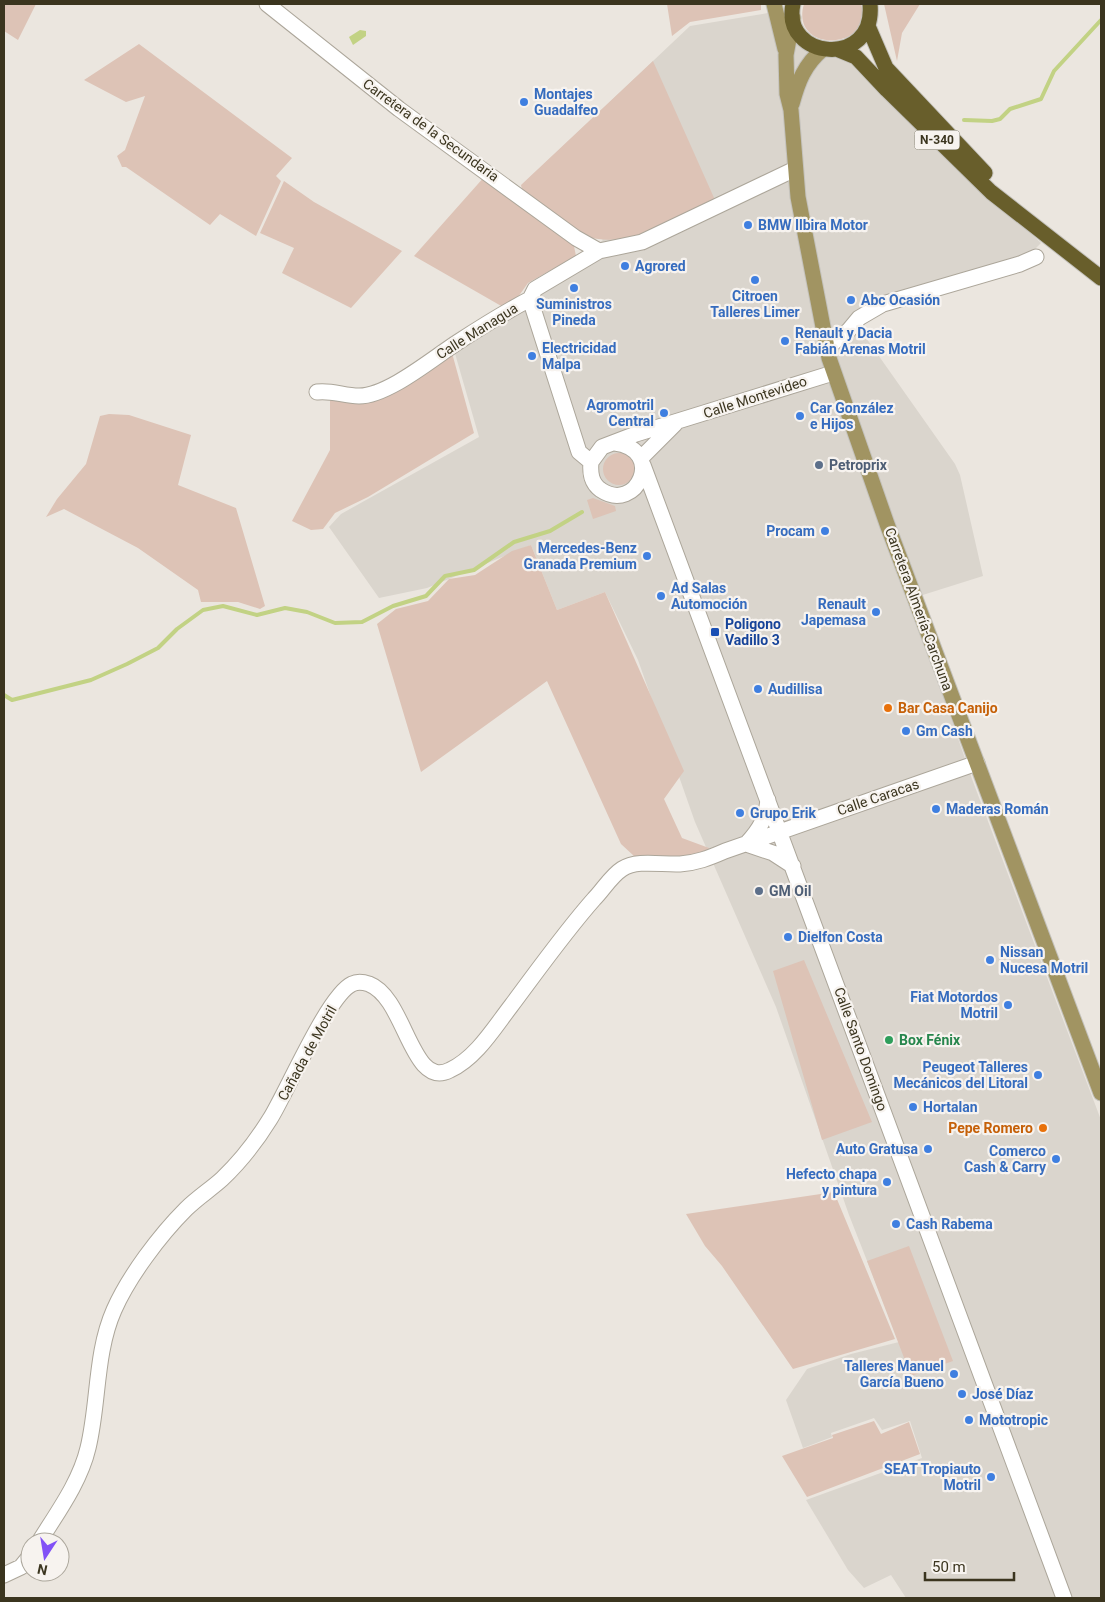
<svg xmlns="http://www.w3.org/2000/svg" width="1105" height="1602" font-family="Roboto,sans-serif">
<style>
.built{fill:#dad5cd}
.green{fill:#ddc3b6}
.water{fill:#c2d284}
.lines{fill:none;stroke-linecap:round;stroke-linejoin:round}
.stream{stroke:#c2d284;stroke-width:4}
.minor-casing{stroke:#aca69a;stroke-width:17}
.major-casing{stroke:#c4c2bc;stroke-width:17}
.highway-casing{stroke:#c4c2bc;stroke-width:17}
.minor{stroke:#fff;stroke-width:15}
.major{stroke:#a19462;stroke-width:15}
.highway{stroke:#685e2b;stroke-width:15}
.shop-dot{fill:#3f7fe0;stroke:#f7f3ef;stroke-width:2}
.service-dot{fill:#5c6f8a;stroke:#f7f3ef;stroke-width:2}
.transit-dot{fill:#1a4fb4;stroke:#f7f3ef;stroke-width:2}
.food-dot{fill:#e8710a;stroke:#f7f3ef;stroke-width:2}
.leisure-dot{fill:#2e9e5b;stroke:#f7f3ef;stroke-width:2}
.labels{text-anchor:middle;stroke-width:4.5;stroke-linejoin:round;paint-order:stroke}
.shield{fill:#f7f3ef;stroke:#736e5d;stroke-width:1}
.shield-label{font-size:12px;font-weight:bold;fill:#3b351f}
.shop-label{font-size:14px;font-weight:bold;fill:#366cbe;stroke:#f7f3ef;text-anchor:start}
.street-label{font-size:14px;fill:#3b351f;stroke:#f7f3ef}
.service-label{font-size:14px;font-weight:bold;fill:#4e5e75;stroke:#f7f3ef;text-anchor:start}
.transit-label{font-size:14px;font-weight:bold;fill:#164399;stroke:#f7f3ef;text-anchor:start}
.food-label{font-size:14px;font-weight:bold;fill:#c56008;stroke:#f7f3ef;text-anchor:start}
.leisure-label{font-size:14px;font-weight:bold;fill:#27864d;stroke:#f7f3ef;text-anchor:start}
</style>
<rect width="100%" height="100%" fill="#ebe6df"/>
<path class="built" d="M 768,13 L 853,59 L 922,132 L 1041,243 L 1018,266 L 887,306 L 857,325 L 955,464 L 960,475 L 983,576 L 910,599 L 972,779 L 1101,1120 L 1101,1598 L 906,1598 L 891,1575 L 864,1588 L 848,1570 L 806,1500 L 922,1458 L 910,1421 L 882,1430 L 874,1418 L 831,1433 L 832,1437 L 803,1448 L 786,1400 L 807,1369 L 851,1354 L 899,1342 L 849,1215 L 776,1007 L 695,822 L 638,660 L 605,592 L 557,610 L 531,545 L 427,588 L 379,598 L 329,527 L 341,514 L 479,437 L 452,343 L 521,309 L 603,240 L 549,204 L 524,183 L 690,26 Z"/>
<path class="green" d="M 4,4 L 36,4 L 18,40 L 4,31 Z
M 667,4 L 761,4 L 761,10 L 690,22 L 672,36 Z
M 804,4 L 861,4 C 875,52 789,53 804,4 Z
M 884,4 L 920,4 L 902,33 L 897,61 Z
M 139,44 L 292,158 L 276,176 L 281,181 L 256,236 L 220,214 L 210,225 L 126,167 L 122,167 L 117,156 L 125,150 L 145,96 L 126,102 L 84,80 Z
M 653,61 L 715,200 C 677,218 632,249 588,237 C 571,232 537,202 522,190 L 521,185 Z
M 485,176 L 573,241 L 576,256 L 528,283 L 518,297 L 503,307 L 414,256 Z
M 284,181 L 314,202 L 402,251 L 351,308 L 282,273 L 294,248 L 260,233 Z
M 452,353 L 474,433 L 368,497 L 335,513 L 323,529 L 311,530 L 292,521 L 330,450 L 330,397 L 363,404 L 379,398 Z
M 109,414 L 129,415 L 191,435 L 178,485 L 236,508 L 265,606 L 260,609 L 238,602 L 201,602 L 198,590 L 138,548 L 64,509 L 46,517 L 57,499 L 86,464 L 100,416 Z
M603 469a16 16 0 1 1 32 0a16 16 0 1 1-32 0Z
M 593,498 L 615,506 L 616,511 L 593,519 L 587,500 Z
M 531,545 L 557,610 L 605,592 L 684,771 L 664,799 L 682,838 L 709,848 L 711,853 L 648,860 L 634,856 L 621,844 L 547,681 L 421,772 L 377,624 L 396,609 L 428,601 L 449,579 L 475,575 L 512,551 Z
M 804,960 L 872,1122 L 822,1140 L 773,971 Z
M 834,1192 L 895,1339 L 793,1369 L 722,1266 L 705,1246 L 686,1214 Z
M 909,1246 L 953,1361 L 911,1376 L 867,1261 Z
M 874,1421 L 881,1434 L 909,1422 L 920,1454 L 807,1497 L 782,1456 L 833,1438 L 832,1435 Z"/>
<path class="water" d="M 360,30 L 366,31 L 366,36 L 353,45 L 349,37 Z"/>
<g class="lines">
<path class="stream" d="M 964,120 L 992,121 L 1000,119 L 1010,109 L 1041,99 L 1054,71 L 1101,20
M 4,695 L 12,700 L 91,680 L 127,664 L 158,648 L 177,629 L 203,610 L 223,606 L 257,615 L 285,608 L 307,612 L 335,623 L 362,622 L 393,606 L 426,596 L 445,576 L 474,570 L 514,542 L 550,531 L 582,512"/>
<g class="minor-casing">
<path id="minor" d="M 267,4 L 399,109 L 576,238 L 599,251
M 530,299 L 535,289 L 599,251 L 642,242 L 795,169
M 530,299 L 579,452 L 591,462
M 827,348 L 849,330 L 859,318 L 883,304 L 1020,264 L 1036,257
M 317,392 C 332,390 344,396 359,396 C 388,396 433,358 458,342 C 481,327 505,312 530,299
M 615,443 C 666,450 637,514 601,490 C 591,483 590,473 591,462 L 602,447 L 636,434 L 833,373
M 641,458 L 675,424
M 643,465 L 1064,1598
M 747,843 C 760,829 766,818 768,800
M 746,844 L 773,853 L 793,866
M 39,1542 C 57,1513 80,1482 88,1448 C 99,1403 95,1353 114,1310 C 129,1276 160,1235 186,1209 C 197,1198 211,1189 222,1179 C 240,1162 257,1140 270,1119 C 287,1092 328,995 352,984 C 358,981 363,982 369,984 C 406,998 411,1090 450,1070 C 476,1058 494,1028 511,1006 C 538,970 564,933 594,899 C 603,890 611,876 622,869 C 637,859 662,865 680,864 C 696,863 709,858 725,851 L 977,763
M 4,1575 L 21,1567 L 30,1556"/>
</g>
<g class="major-casing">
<path id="major" d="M 774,4 L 785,49
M 793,18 L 786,55 L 787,94 L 791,110 L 798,197 L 829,358 L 887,524 L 1101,1093
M 792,104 C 798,82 804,65 823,49"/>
</g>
<g class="highway-casing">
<path id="highway" d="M 793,4 C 781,60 876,69 870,4
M 868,26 L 886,68 L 985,173
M 839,50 L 856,57 L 887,90 L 991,192 L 1101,278"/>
</g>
<use href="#minor" class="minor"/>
<use href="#major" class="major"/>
<use href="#highway" class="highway"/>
</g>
<g class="shop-dot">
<circle cx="524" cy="102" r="5"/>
<circle cx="748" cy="225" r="5"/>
<circle cx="625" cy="266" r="5"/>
<circle cx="755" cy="280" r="5"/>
<circle cx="574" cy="288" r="5"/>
<circle cx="851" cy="300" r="5"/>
<circle cx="785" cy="341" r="5"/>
<circle cx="532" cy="356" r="5"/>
<circle cx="664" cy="413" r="5"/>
<circle cx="800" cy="416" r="5"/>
<circle cx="825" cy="531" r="5"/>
<circle cx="647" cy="556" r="5"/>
<circle cx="661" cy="596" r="5"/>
<circle cx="876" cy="612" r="5"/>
<circle cx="758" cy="689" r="5"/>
<circle cx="906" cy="731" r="5"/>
<circle cx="936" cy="809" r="5"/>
<circle cx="740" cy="813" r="5"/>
<circle cx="788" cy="937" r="5"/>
<circle cx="990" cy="960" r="5"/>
<circle cx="1008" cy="1005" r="5"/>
<circle cx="1038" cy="1075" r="5"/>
<circle cx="913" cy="1107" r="5"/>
<circle cx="928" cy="1149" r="5"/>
<circle cx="1056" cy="1159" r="5"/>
<circle cx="887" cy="1182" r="5"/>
<circle cx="896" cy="1224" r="5"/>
<circle cx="954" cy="1374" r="5"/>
<circle cx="962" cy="1394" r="5"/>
<circle cx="969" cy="1420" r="5"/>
<circle cx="991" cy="1477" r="5"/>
</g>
<g class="service-dot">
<circle cx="819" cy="465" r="5"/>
<circle cx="759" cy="891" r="5"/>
</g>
<rect class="transit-dot" x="710" y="627" width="10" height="10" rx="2.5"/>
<g class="food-dot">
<circle cx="888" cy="708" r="5"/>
<circle cx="1043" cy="1128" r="5"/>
</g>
<circle class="leisure-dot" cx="889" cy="1040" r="5"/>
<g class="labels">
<rect class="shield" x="914.5" y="130.5" width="45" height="19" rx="4"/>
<g class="shield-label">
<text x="937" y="144">N-340</text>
</g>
<g class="shop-label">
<text x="534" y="99">Montajes<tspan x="534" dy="16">Guadalfeo</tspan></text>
<text x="758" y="230">BMW Ilbira Motor</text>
<text x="635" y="271">Agrored</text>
<text x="755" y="301" text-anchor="middle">Citroen<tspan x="755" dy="16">Talleres Limer</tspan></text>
<text x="861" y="305">Abc Ocasión</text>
<text x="574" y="309" text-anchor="middle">Suministros<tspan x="574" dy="16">Pineda</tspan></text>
<text x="795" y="338">Renault y Dacia<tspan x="795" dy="16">Fabián Arenas Motril</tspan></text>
<text x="542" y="353">Electricidad<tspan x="542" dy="16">Malpa</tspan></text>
<text x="654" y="410" text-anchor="end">Agromotril<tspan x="654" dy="16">Central</tspan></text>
<text x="810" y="413">Car González<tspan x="810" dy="16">e Hijos</tspan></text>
<text x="815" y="536" text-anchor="end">Procam</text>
<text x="637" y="553" text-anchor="end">Mercedes-Benz<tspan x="637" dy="16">Granada Premium</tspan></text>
<text x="671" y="593">Ad Salas<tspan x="671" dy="16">Automoción</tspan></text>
<text x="866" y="609" text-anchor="end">Renault<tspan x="866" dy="16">Japemasa</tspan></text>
<text x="768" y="694">Audillisa</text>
<text x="916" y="736">Gm Cash</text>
<text x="946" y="814">Maderas Román</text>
<text x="750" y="818">Grupo Erik</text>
<text x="798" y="942">Dielfon Costa</text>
<text x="1000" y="957">Nissan<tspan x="1000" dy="16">Nucesa Motril</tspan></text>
<text x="998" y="1002" text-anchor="end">Fiat Motordos<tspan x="998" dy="16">Motril</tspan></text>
<text x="1028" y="1072" text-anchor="end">Peugeot Talleres<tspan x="1028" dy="16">Mecánicos del Litoral</tspan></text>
<text x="923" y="1112">Hortalan</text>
<text x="918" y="1154" text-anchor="end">Auto Gratusa</text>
<text x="1046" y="1156" text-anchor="end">Comerco<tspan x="1046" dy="16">Cash &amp; Carry</tspan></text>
<text x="877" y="1179" text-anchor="end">Hefecto chapa<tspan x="877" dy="16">y pintura</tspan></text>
<text x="906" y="1229">Cash Rabema</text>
<text x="944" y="1371" text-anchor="end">Talleres Manuel<tspan x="944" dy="16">García Bueno</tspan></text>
<text x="972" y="1399">José Díaz</text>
<text x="979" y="1425">Mototropic</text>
<text x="981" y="1474" text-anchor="end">SEAT Tropiauto<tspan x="981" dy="16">Motril</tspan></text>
</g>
<g class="street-label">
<text transform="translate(431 130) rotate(36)" y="5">Carretera de la Secundaria</text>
<text transform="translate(477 331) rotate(-32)" y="5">Calle Managua</text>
<text transform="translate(755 397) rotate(-18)" y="5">Calle Montevideo</text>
<text transform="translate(919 609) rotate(70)" y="5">Carretera Almería-Carchuna</text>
<text transform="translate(878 797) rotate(-19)" y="5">Calle Caracas</text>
<text transform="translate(861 1049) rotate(70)" y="5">Calle Santo Domingo</text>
<text transform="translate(307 1053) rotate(-61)" y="5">Cañada de Motril</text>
</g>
<g class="service-label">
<text x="829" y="470">Petroprix</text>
<text x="769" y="896">GM Oil</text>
</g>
<g class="transit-label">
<text x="725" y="629">Poligono<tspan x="725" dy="16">Vadillo 3</tspan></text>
</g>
<g class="food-label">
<text x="898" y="713">Bar Casa Canijo</text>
<text x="1033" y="1133" text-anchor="end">Pepe Romero</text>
</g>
<g class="leisure-label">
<text x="899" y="1045">Box Fénix</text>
</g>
</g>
<rect width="1105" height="1602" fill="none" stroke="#3b351f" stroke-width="10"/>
<g transform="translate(45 1557) rotate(192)"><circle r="24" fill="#f7f3ef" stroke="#aca79c"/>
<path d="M0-4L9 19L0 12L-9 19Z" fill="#8251f6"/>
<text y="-8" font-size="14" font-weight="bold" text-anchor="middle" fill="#3b351f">N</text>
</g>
<path d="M925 1572v8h89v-8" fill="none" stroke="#3b351f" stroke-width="2.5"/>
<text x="932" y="1572" font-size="15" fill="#3b351f" stroke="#f7f3ef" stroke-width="4" paint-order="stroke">50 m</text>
</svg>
